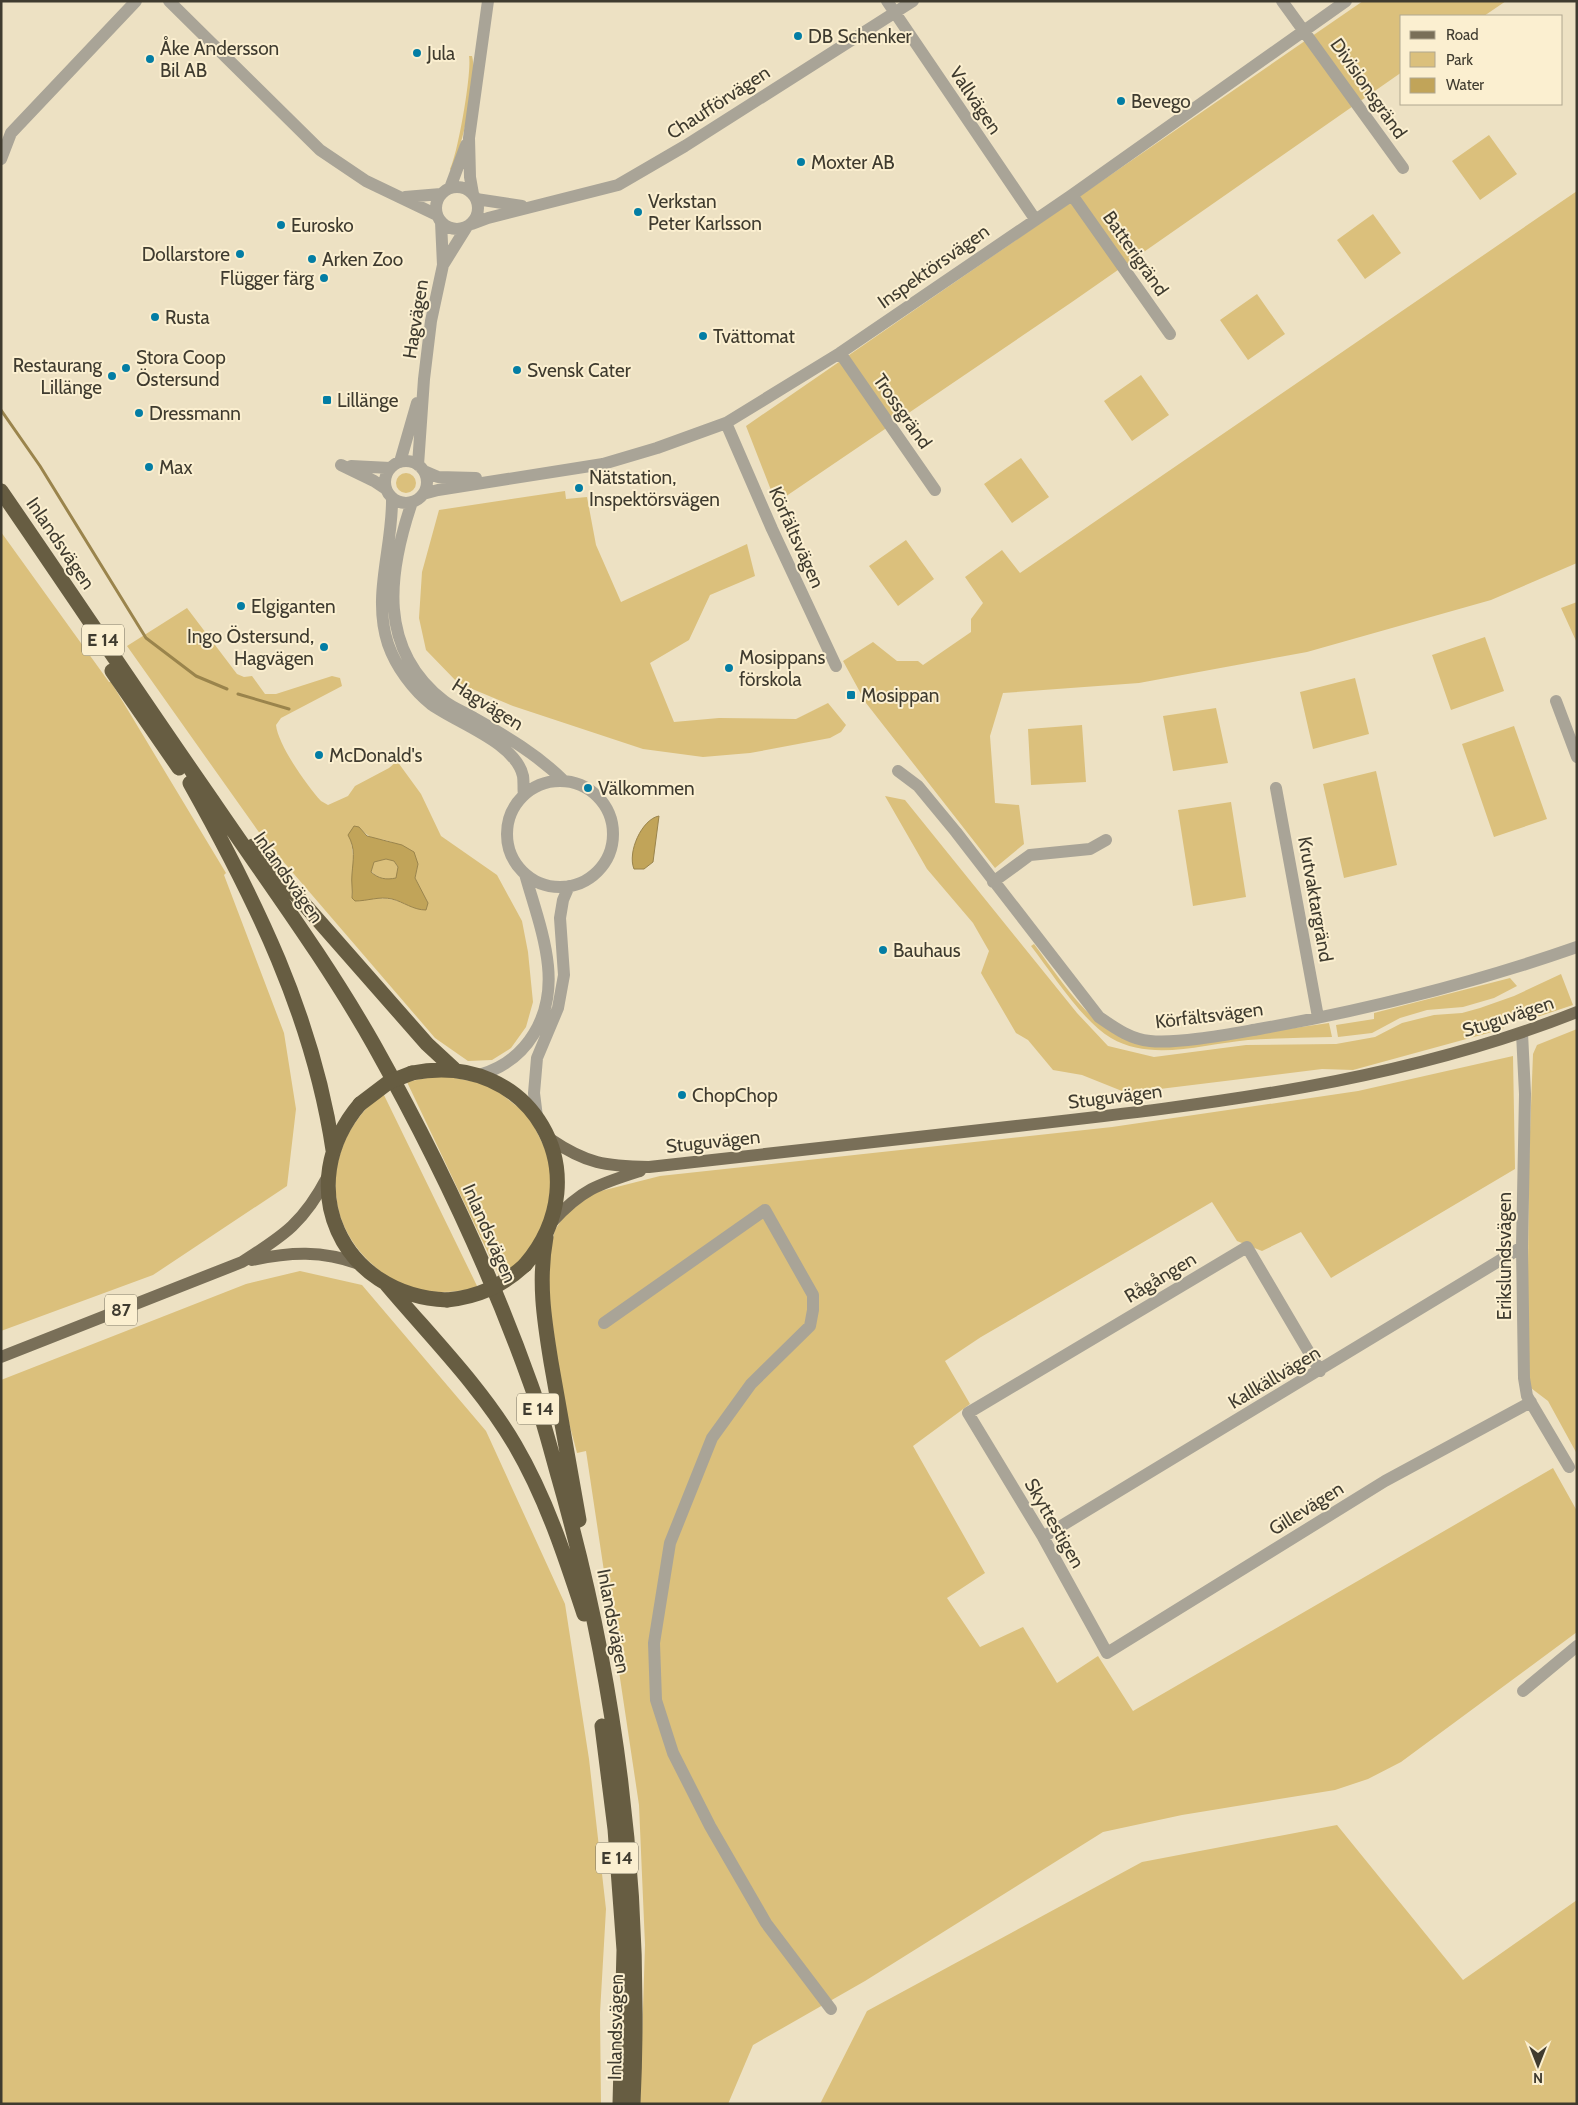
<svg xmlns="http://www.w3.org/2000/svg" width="1578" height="2105" font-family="Cabin,sans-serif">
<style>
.green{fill:#dbc07c;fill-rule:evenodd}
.water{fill:#c1a459;stroke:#9a844c;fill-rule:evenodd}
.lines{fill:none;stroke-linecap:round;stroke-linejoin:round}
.stream{stroke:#9a844c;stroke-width:3}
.minor{stroke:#a9a497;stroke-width:12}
.major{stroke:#796f58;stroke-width:12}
.highway{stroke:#675d42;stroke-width:15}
.highway-bridge{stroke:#675d42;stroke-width:15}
.poi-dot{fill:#037da4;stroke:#fbefd0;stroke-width:2}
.labels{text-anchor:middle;stroke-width:4;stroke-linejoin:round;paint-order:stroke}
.shield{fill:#fbefd0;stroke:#77715f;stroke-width:1}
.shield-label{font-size:18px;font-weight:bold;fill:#3f3b2f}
.poi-label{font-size:19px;fill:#3f3b2f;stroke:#fbefd0;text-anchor:start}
.street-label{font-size:19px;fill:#3f3b2f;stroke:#fbefd0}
</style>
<rect width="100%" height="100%" fill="#ede1c3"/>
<path class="green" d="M 1363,1 L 1506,1 L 1484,16 L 1402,16 L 1402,72 L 1072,302 L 776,503 L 746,426 Z
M 469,56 L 472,56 C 479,82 461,145 452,172 L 450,169 C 458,154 472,72 469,56 Z
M 1489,135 L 1517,174 L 1480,200 L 1452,161 Z
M 1577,191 L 1577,563 L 1491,600 L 1307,652 L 1139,683 L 1003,693 L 990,736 L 995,803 L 1019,805 L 1024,844 L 995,868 L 866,703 L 843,661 L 873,642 L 897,661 L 918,661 L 923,665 L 971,632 L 971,619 L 983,603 L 965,577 L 1002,550 L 1020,573 Z
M 1373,214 L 1401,253 L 1365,279 L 1337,240 Z
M 1257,294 L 1285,334 L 1248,360 L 1220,320 Z
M 1141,375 L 1169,415 L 1132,441 L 1104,401 Z
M 1021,458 L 1049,497 L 1012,523 L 984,484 Z
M396 483a10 10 0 1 1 20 0a10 10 0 1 1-20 0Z
M 565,491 L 566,499 L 587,497 L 596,545 L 621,602 L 747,544 L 755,576 L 710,595 L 689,640 L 650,663 L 674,722 L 719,718 L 796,719 L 828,703 L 846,725 L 841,732 L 830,738 L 750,753 L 703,757 L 643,749 L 513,706 L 458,683 L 426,650 L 419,618 L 422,572 L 439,510 Z
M 1,532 L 109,682 L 111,682 L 226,873 L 224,875 L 284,1033 L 296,1109 L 287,1186 L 153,1275 L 1,1331 Z
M 906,540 L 934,579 L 898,606 L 869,566 Z
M 1577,602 L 1577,643 L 1561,608 Z
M 187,608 L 237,674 L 244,677 L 252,676 L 265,694 L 276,694 L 332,676 L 340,678 L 342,686 L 281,718 L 276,725 C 278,745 307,786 321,801 L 328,805 L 348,796 L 355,786 L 389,768 L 397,761 L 421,794 L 441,836 L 497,875 L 522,921 L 528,952 L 533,1002 L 526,1027 L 511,1048 L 492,1060 L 468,1061 L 435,1038 L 263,838 L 127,646 ZM 354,827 L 359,827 C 373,843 378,836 394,843 C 402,847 411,858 418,864 L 415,878 L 428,903 L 426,910 C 412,910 402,900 388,899 C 375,897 364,902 352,898 L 352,873 L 354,863 L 351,840 Z
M 1485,637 L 1504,691 L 1451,710 L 1432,655 Z
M 1355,678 L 1369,734 L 1313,749 L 1300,692 Z
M 1216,708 L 1228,763 L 1173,771 L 1163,716 Z
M 1082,725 L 1086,782 L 1031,785 L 1028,729 Z
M 1514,726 L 1547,819 L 1494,837 L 1462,744 Z
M 1376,771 L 1397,865 L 1344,878 L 1323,784 Z
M 885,796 L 905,800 L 1077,1013 L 1108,1046 L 1154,1057 L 1246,1045 L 1336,1044 L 1375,1037 L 1402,1023 L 1434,1015 L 1462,1013 L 1480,1008 L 1514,996 L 1561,974 L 1573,1005 L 1537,1017 L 1535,1011 L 1505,1020 L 1503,1029 L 1353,1070 L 1322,1069 L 1127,1093 L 1082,1075 L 1053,1070 L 1028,1040 L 1016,1033 L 981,973 L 989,951 L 973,923 L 927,869 Z
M 1231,802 L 1246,897 L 1193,906 L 1178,810 Z
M 386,859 L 394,861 L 398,868 L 397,878 C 386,880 379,879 371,871 L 374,862 Z
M 1034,944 C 1067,988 1100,1046 1161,1047 L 1329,1023 L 1332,1037 C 1304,1038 1276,1038 1248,1040 C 1203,1044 1152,1062 1111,1038 C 1082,1021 1052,973 1031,946 Z
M 1510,978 L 1517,986 L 1494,998 L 1463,1007 L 1427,1010 L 1400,1018 L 1372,1033 L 1338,1037 L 1336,1025 L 1374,1019 L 1374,1013 Z
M 1577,1029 L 1577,1454 L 1548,1401 L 1527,1385 L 1529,1158 L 1533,1054 L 1537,1045 Z
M 1513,1056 L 1515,1169 L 1331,1278 L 1301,1232 L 1262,1251 L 1237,1241 L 1212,1202 L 981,1337 L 945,1361 L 970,1404 L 913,1446 L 985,1573 L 947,1598 L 980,1647 L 1023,1627 L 1057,1683 L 1098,1656 L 1133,1711 L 1553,1468 L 1577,1511 L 1577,1632 L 1401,1762 L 1368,1779 L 1335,1790 L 1182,1815 L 1103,1832 L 865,1981 L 753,2045 L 728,2104 L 640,2104 L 645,1945 L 639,1805 L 586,1451 L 577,1453 L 563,1400 L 545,1271 L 555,1230 L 564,1216 L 593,1193 L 660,1176 L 1112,1127 L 1358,1091 Z
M 440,1075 L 490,1085 L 529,1116 L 551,1161 L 550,1212 L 526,1256 L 500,1278 L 407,1082 Z
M 383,1093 L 478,1288 C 456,1292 436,1294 414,1289 C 398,1285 383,1275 372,1264 C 317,1214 327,1137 383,1093 Z
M 300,1271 L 362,1285 L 486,1431 L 565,1604 L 589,1759 L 606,1909 L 600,2013 L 601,2104 L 1,2104 L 1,1380 L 246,1284 Z
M 1337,1825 L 1463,1980 L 1577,1900 L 1577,2104 L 820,2104 L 867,2011 L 1142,1862 Z"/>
<path class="water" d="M 659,816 L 653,862 L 644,869 L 634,869 C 627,852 642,819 659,816 Z
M 354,826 L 359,827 L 367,836 L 402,845 L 414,852 L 418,864 L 415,878 L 428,903 L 426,910 C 413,910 404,902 392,899 C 379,896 368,901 355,901 L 352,898 C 353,890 351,882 352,874 C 353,860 356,849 348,835 ZM 386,859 L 394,861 L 398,867 L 396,878 C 386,880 379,879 371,872 L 374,862 Z"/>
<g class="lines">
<path class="stream" d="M 1,410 L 40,466 L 146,638 L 196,676 L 227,689
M 238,694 L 289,709"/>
<path class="minor" d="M 169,1 L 320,150 L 366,181 L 437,215
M 887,1 L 1035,219
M 1282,1 L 1403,168
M 1,159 L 11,133 L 136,1
M436 208a21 21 0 1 1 42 0a21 21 0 1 1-42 0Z
M 450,188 L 466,145
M 473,194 L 470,177 L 469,138 L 488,1
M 1072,195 L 1170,334
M 405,197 L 441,194
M 476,199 L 522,206
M 472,224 L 488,218 L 618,185 L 685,146 L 913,1
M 443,265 L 466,228
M 840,353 L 935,490
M 726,423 L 772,529 L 836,666
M385 482a21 21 0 1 1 42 0a21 21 0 1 1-42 0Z
M 400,462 L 417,403
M 341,465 L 374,481 L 386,489
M 418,465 L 424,379 L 431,321 L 443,265 L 441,222
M 351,466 L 390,468
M 424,471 L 438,477 L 476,478
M 423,494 L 438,490 L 603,464 L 657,448 L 726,423 L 840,353 L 1072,195 L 1346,1
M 392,498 C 393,547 372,596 388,644 C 396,667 413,690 432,705 C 457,723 516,743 523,776 C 524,782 523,789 524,795
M 412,502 C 388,573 377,649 444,701 C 453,708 464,712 474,718 C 506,736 538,755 564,781
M 1556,701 L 1577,757
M 898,771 L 918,786 L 956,832 L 1099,1017 C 1115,1028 1130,1039 1150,1041 C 1178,1044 1230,1034 1259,1029 C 1366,1010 1474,983 1577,947
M507 834a53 53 0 1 1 106 0a53 53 0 1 1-106 0Z
M 1276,788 L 1318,1017
M 993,882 L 1030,855 L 1090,849 L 1106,840
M 1522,1033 L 1525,1094 L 1522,1247 L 1524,1378 L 1527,1396 L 1569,1467
M 479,1075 C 528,1061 553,1016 548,966 C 545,935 533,903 525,874
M 537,1117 L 534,1093 L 537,1058 L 558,1008 L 564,975 L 560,918 L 563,900 L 569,886
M 604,1323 L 765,1210 L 813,1295 L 813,1310 L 810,1326 L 751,1384 L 712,1438 L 670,1543 L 654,1643 L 656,1700 L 673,1753 L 710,1826 L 766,1923 L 831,2009
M 1320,1371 L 1247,1247 L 968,1413 L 1043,1537 L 1107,1653 L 1385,1481 L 1531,1402
M 1043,1537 L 1522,1247
M 1523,1691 L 1577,1646"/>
<path class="major" d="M 550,1139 C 587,1164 605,1166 649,1167 C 775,1153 900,1139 1026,1125 C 1212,1104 1401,1082 1577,1012
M 552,1222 C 582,1189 599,1184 640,1171
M 252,1260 C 290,1252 322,1250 359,1264
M 1,1357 L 242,1262 C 285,1235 304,1222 328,1176"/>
<path class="highway" d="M 1,491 C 72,594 141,698 212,800 C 267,881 326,960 374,1045 C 435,1154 489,1267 531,1385 C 542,1415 550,1447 559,1479 C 617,1682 643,1892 633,2104
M 112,671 L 179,768
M 190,783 C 255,899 313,1016 333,1150
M 253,846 L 427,1044 L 454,1069
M 412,1073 C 530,1049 603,1174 525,1265
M 360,1104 C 291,1185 341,1296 447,1300
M 546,1237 C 538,1281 544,1319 551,1362 C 560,1415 570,1467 579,1520
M 387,1285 C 431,1337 481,1387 515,1445 C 546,1498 565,1556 584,1614
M 602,1726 L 615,1829 L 624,1950 L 620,2104"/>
<path class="highway-bridge" d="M 360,1104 L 389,1082 L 412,1073
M 447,1300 C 478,1297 502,1286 525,1265"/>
</g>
<g class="poi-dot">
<circle cx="798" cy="36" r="5"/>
<circle cx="417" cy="53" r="5"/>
<circle cx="150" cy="59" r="5"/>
<circle cx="1121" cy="101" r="5"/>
<circle cx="801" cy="162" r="5"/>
<circle cx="638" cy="212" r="5"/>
<circle cx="281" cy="225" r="5"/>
<circle cx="240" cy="254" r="5"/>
<circle cx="312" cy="259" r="5"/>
<circle cx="324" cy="278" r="5"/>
<circle cx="155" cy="317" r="5"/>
<circle cx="703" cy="336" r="5"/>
<circle cx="126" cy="368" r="5"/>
<circle cx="517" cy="370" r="5"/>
<circle cx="112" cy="376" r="5"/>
<rect x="322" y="395" width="10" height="10" rx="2.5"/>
<circle cx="139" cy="413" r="5"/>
<circle cx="149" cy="467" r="5"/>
<circle cx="579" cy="488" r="5"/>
<circle cx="241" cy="606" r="5"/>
<circle cx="324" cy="647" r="5"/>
<circle cx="729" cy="668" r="5"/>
<rect x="846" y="690" width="10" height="10" rx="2.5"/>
<circle cx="319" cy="755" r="5"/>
<circle cx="588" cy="788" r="5"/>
<circle cx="883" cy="950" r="5"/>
<circle cx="682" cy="1095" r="5"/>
</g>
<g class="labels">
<g class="shield">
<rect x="82" y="624.5" width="42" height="31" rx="4"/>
<rect x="105" y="1294.5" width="32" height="31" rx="4"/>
<rect x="517" y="1393.5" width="42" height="31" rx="4"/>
<rect x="596" y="1842.5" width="42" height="31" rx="4"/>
</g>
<g class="shield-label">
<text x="103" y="646">E 14</text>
<text x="121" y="1316">87</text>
<text x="538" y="1415">E 14</text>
<text x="617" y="1864">E 14</text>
</g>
<g class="poi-label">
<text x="808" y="43">DB Schenker</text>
<text x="160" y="55">Åke Andersson<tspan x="160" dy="22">Bil AB</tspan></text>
<text x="427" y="60">Jula</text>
<text x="1131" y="108">Bevego</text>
<text x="811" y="169">Moxter AB</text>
<text x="648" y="208">Verkstan<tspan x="648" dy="22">Peter Karlsson</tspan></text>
<text x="291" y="232">Eurosko</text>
<text x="230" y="261" text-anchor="end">Dollarstore</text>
<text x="322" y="266">Arken Zoo</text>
<text x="314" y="285" text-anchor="end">Flügger färg</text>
<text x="165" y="324">Rusta</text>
<text x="713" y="343">Tvättomat</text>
<text x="136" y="364">Stora Coop<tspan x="136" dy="22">Östersund</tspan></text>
<text x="102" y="372" text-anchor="end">Restaurang<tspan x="102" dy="22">Lillänge</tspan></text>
<text x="527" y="377">Svensk Cater</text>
<text x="337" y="407">Lillänge</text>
<text x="149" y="420">Dressmann</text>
<text x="159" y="474">Max</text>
<text x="589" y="484">Nätstation,<tspan x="589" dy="22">Inspektörsvägen</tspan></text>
<text x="251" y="613">Elgiganten</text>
<text x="314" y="643" text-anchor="end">Ingo Östersund,<tspan x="314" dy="22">Hagvägen</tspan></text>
<text x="739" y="664">Mosippans<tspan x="739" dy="22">förskola</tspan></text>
<text x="861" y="702">Mosippan</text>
<text x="329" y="762">McDonald's</text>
<text x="598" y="795">Välkommen</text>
<text x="893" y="957">Bauhaus</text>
<text x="692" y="1102">ChopChop</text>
</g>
<g class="street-label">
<text transform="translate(1369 88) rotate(55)" y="7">Divisionsgränd</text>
<text transform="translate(976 100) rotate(56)" y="7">Vallvägen</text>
<text transform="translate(718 102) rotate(-33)" y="7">Chaufförvägen</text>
<text transform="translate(1136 253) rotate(55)" y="7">Batterigränd</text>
<text transform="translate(933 266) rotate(-35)" y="7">Inspektörsvägen</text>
<text transform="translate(415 319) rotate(-81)" y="7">Hagvägen</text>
<text transform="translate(903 411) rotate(55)" y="7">Trossgränd</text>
<text transform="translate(797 537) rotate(66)" y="7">Körfältsvägen</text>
<text transform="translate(61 543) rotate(56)" y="7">Inlandsvägen</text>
<text transform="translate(488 704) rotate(32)" y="7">Hagvägen</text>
<text transform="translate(289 877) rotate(55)" y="7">Inlandsvägen</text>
<text transform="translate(1316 899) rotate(80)" y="7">Krutvaktargränd</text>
<text transform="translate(1209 1015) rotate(-7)" y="7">Körfältsvägen</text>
<text transform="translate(1508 1016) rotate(-18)" y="7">Stuguvägen</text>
<text transform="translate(1115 1096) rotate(-7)" y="7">Stuguvägen</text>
<text transform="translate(713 1141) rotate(-6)" y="7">Stuguvägen</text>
<text transform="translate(490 1233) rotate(66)" y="7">Inlandsvägen</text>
<text transform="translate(1504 1256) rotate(-90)" y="7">Erikslundsvägen</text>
<text transform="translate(1160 1277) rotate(-31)" y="7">Rågången</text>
<text transform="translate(1274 1377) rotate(-31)" y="7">Kallkällvägen</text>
<text transform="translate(1306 1508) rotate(-32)" y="7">Gillevägen</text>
<text transform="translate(1055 1523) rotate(60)" y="7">Skyttestigen</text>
<text transform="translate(614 1621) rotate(79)" y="7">Inlandsvägen</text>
<text transform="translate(615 2027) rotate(-89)" y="7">Inlandsvägen</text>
</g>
</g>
<rect width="1578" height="2105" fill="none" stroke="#3f3b2f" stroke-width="5"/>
<rect x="1400" y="15" width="162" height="90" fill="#fbefd0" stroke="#b0a790"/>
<rect x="1410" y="31" width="25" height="8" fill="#796f58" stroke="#b0a790"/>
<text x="1446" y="40" font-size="15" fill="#3f3b2f">Road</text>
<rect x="1410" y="52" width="25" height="15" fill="#dbc07c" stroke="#b0a790"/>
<text x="1446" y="65" font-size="15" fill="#3f3b2f">Park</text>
<rect x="1410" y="78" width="25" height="15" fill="#c1a459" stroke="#b0a790"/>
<text x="1446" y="90" font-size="15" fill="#3f3b2f">Water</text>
<g transform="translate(1538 2065) rotate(180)" stroke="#fbefd0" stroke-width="4" paint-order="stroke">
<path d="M0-4L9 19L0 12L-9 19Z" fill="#3f3b2f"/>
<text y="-8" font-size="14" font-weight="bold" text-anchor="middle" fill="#3f3b2f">N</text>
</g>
</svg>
